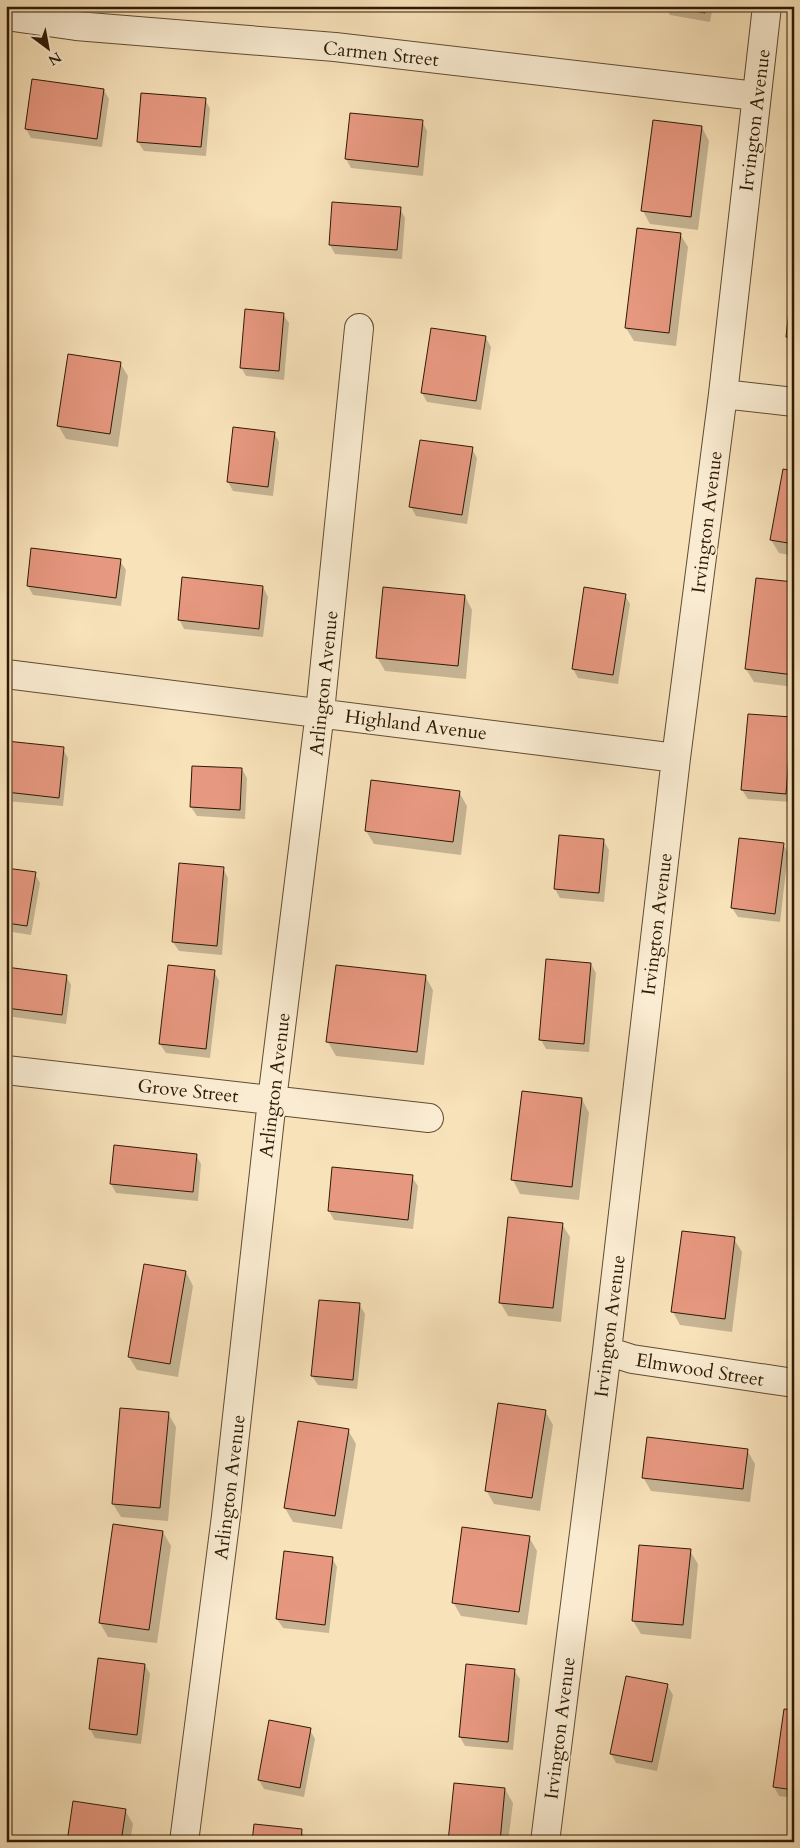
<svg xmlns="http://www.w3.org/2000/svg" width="800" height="1848" font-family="Cardo,serif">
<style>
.shadow{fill:#0003}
.building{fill:#e79880;stroke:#2e1a05}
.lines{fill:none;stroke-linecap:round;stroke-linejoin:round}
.street-casing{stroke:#604c32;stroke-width:30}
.street{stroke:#faecd2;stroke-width:28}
.labels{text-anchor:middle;stroke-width:4;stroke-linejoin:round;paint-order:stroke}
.street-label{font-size:19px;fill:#2e1a05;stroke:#faecd2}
</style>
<rect width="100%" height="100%" fill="#f8e2ba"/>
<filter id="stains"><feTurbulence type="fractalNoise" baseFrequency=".004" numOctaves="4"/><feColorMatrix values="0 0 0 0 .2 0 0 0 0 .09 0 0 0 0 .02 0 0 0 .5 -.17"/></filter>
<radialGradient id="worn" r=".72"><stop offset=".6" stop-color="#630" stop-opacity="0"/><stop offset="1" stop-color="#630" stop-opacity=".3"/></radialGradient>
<path class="shadow" d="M 665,6 L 713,6 L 710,22 L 670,15 Z
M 104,90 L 109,99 L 102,147 L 31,138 L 26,129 Z
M 205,99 L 210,109 L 206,156 L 144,151 L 138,142 Z
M 351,114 L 422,121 L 427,131 L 423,176 L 351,168 L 346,159 Z
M 702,127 L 709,141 L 698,230 L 650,224 L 643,211 Z
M 400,209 L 405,218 L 402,259 L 335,254 L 330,245 Z
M 680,234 L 688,247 L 676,346 L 634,341 L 626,328 Z
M 794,295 L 794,348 L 787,337 Z
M 283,314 L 289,323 L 284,380 L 246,376 L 241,367 Z
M 486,338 L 491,347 L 481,410 L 427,402 L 422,393 Z
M 120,363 L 128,376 L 118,447 L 66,439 L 58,425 Z
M 274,433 L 279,442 L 273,496 L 233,491 L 228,482 Z
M 472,449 L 477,458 L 467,524 L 416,516 L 411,507 Z
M 794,472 L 794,556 L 779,553 L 771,540 Z
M 33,549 L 120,561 L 126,570 L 121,606 L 33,595 L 28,586 Z
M 794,584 L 794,687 L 754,682 L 746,669 Z
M 263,587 L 268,597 L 263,637 L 184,629 L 179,619 Z
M 625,595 L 630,604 L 618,684 L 578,678 L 573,669 Z
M 465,596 L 472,610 L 466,679 L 385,671 L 377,657 Z
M 792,719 L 794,722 L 794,766 L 791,802 L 748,799 L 742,790 Z
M 6,743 L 63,749 L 68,758 L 63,806 L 6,801 Z
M 242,769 L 247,778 L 245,819 L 197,816 L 191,807 Z
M 459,792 L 467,806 L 461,855 L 374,844 L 366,831 Z
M 741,839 L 783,844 L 788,853 L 780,922 L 738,917 L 732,908 Z
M 604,841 L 609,850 L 604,902 L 560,898 L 555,889 Z
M 223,868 L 228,878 L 222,955 L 179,951 L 173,942 Z
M 6,869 L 35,874 L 40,883 L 31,935 L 6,931 Z
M 591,964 L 596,973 L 589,1052 L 546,1049 L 541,1040 Z
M 6,968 L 66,976 L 71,985 L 66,1024 L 6,1016 Z
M 214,971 L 219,981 L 210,1058 L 166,1053 L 160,1044 Z
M 425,976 L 433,990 L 424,1065 L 336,1056 L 328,1042 Z
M 582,1099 L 589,1113 L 579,1200 L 520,1194 L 513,1180 Z
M 6,1133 L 13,1142 L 7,1217 L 6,1217 Z
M 196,1155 L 201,1164 L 198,1201 L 116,1193 L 111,1184 Z
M 334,1168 L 412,1177 L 418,1186 L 413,1229 L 334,1220 L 329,1211 Z
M 562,1224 L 570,1237 L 561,1322 L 508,1316 L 500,1302 Z
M 734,1239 L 742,1252 L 732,1332 L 680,1325 L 673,1312 Z
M 186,1272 L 193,1286 L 178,1377 L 137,1370 L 129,1357 Z
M 359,1304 L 365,1314 L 357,1389 L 318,1385 L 312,1376 Z
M 545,1411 L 553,1425 L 540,1511 L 494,1504 L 486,1490 Z
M 168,1413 L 176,1427 L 168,1521 L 121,1517 L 113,1504 Z
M 348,1430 L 356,1444 L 342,1529 L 293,1522 L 285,1508 Z
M 747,1450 L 755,1464 L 750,1502 L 651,1491 L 643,1477 Z
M 163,1532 L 171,1546 L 157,1643 L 108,1637 L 100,1623 Z
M 529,1537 L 537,1551 L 527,1625 L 461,1616 L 453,1602 Z
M 690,1551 L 698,1564 L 691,1639 L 641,1634 L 633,1621 Z
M 332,1558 L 337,1567 L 329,1633 L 283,1628 L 277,1619 Z
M 145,1665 L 150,1674 L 141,1744 L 95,1738 L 90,1729 Z
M 514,1670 L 520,1679 L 513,1750 L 465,1746 L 460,1737 Z
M 667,1685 L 673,1695 L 657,1771 L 616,1763 L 611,1754 Z
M 794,1711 L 794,1798 L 779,1796 L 774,1787 Z
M 310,1730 L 315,1739 L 304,1797 L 264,1789 L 259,1780 Z
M 505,1789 L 513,1803 L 508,1842 L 449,1842 Z
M 125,1810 L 133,1824 L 130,1842 L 68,1842 Z
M 301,1831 L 308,1842 L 253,1842 Z"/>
<path class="building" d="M 666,6 L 707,6 L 705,13 Z
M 32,79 L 104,89 L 97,139 L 25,129 Z
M 141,93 L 206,98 L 201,147 L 137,142 Z
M 350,113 L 423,120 L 418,167 L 345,159 Z
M 653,120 L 702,126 L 691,217 L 641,211 Z
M 332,202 L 401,207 L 397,250 L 329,245 Z
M 637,228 L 681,233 L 669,333 L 625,328 Z
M 791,293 L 794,294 L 794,338 L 786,337 Z
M 245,309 L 284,313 L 279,371 L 240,368 Z
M 431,328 L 486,336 L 476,401 L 421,393 Z
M 68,354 L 121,362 L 110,434 L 57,426 Z
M 233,427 L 275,432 L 268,487 L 227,482 Z
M 420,440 L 473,447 L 462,515 L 409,507 Z
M 783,469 L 794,471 L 794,544 L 770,540 Z
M 31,548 L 121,559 L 116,598 L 27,586 Z
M 182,577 L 263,586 L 259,629 L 178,620 Z
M 756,578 L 794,582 L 794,675 L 745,669 Z
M 383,587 L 465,595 L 458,666 L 376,658 Z
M 584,587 L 626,594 L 613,675 L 572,669 Z
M 748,714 L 792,717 L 786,794 L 741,790 Z
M 6,741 L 64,747 L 59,798 L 6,792 Z
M 192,766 L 242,768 L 240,810 L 190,807 Z
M 371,780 L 460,791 L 453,842 L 365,831 Z
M 559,835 L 604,839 L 599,893 L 554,889 Z
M 739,838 L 784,843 L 775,914 L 731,908 Z
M 179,863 L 224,867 L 217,946 L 172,942 Z
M 6,868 L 36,872 L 27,926 L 6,923 Z
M 546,959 L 591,963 L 584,1044 L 539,1040 Z
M 168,965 L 215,970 L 206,1049 L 159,1044 Z
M 336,965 L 426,975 L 417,1052 L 326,1042 Z
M 6,967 L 67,975 L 62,1015 L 6,1008 Z
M 522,1091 L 582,1098 L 572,1187 L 511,1180 Z
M 114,1145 L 197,1154 L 193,1192 L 110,1184 Z
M 332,1167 L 413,1175 L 408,1220 L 328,1211 Z
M 508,1217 L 563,1223 L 553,1308 L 499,1303 Z
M 682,1231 L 735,1237 L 725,1319 L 671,1312 Z
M 144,1264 L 186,1271 L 170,1364 L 128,1357 Z
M 319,1300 L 360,1303 L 353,1380 L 311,1376 Z
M 498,1403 L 546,1410 L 532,1498 L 485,1491 Z
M 120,1408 L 169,1412 L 160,1508 L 112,1504 Z
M 298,1421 L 349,1429 L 335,1516 L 284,1508 Z
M 647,1437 L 748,1449 L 743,1489 L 642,1478 Z
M 113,1524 L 163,1531 L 149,1630 L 99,1623 Z
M 462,1527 L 530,1536 L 519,1612 L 452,1603 Z
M 639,1545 L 691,1549 L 683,1625 L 632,1621 Z
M 284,1551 L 333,1557 L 325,1625 L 276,1619 Z
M 98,1658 L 145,1664 L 137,1735 L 89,1729 Z
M 466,1664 L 515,1669 L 508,1742 L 459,1737 Z
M 626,1676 L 668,1684 L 652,1762 L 610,1754 Z
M 784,1709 L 794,1710 L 794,1790 L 773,1787 Z
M 269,1720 L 311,1728 L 300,1788 L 258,1780 Z
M 454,1783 L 505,1788 L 500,1842 L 448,1842 Z
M 73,1801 L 126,1809 L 121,1842 L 67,1842 Z
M 254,1824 L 302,1829 L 301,1842 L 252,1842 Z"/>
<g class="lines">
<g class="street-casing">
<path id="street" d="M 6,16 L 76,26 L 335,47 L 756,96
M 723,394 L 794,402
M 6,674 L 676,758
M 6,1070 L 429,1118
M 607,1351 L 632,1359 L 794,1383
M 184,1842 L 226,1516 L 272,1100 L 320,712 L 359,328
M 545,1842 L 607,1351 L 676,758 L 723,394 L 767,6"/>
</g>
<use href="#street" class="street"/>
</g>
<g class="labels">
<g class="street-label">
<text transform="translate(381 53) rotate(6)" y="7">Carmen Street</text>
<text transform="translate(754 120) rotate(-83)" y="7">Irvington Avenue</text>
<text transform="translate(706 522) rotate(-83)" y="7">Irvington Avenue</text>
<text transform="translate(323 683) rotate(-84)" y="7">Arlington Avenue</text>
<text transform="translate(416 724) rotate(7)" y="7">Highland Avenue</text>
<text transform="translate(656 924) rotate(-83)" y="7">Irvington Avenue</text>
<text transform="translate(274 1085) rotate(-83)" y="7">Arlington Avenue</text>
<text transform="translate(188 1090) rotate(6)" y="7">Grove Street</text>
<text transform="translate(609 1326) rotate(-83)" y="7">Irvington Avenue</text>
<text transform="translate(700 1369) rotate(9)" y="7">Elmwood Street</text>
<text transform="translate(229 1487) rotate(-83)" y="7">Arlington Avenue</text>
<text transform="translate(559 1728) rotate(-83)" y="7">Irvington Avenue</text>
</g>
</g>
<rect width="800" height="1848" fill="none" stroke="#f8e2ba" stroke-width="25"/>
<rect x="8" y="8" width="785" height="1833" fill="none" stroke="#2e1a05" stroke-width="2.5"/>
<rect x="12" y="12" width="775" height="1823" fill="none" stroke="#2e1a05"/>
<g transform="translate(48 48) rotate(148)" stroke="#faecd2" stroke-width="4" paint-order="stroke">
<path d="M0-4L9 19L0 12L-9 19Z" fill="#2e1a05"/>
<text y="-8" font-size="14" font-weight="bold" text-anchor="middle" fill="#2e1a05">N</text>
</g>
<rect width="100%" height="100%" filter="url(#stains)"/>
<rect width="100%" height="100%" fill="url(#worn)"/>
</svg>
